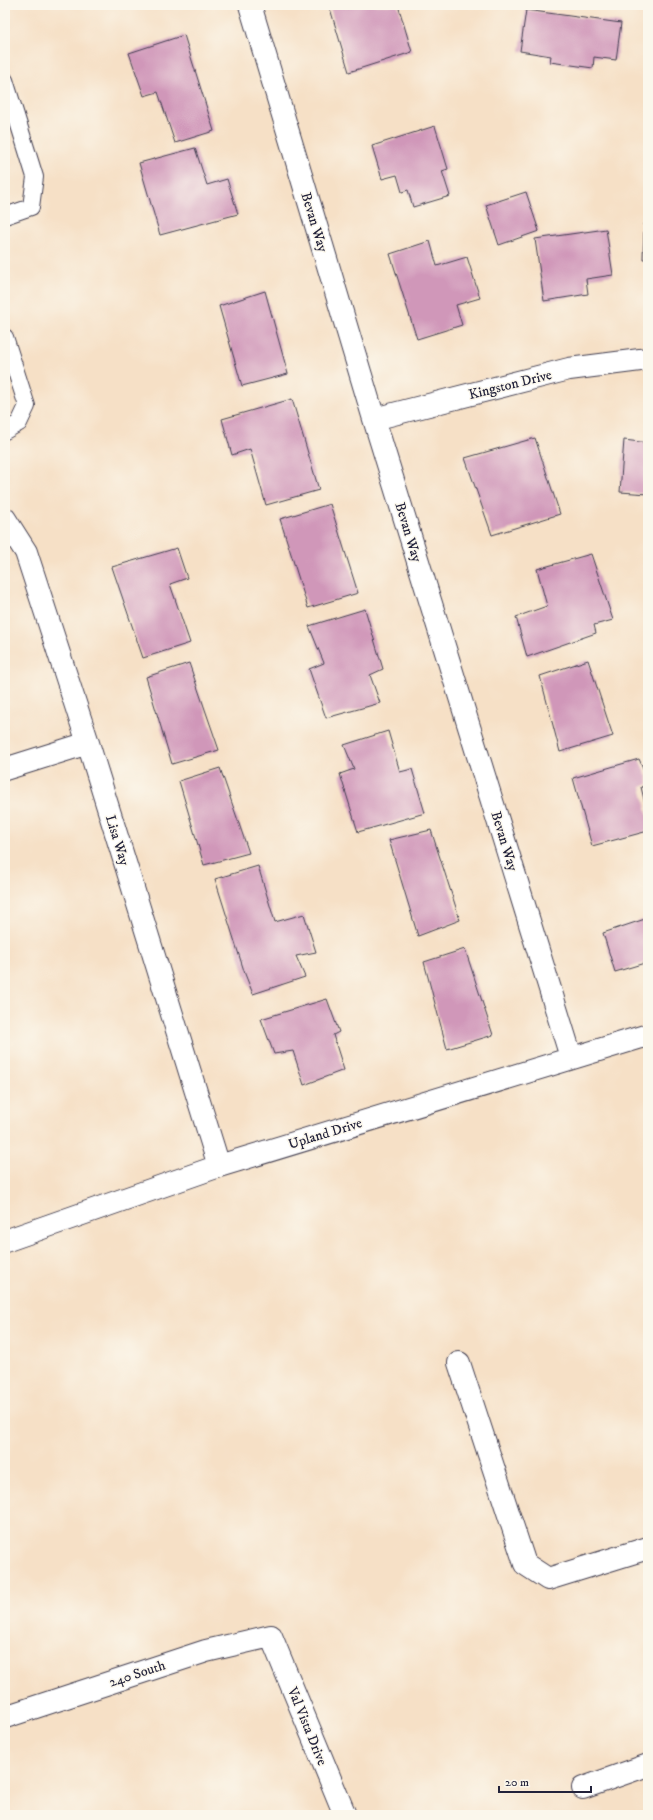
<svg xmlns="http://www.w3.org/2000/svg" width="653" height="1820" font-family="'IM FELL DW Pica',serif">
<style>
.building{fill:#d097b9}
.lines{fill:none;stroke-linecap:round;stroke-linejoin:round}
.service-casing{stroke:#423e50;stroke-width:18}
.minor-casing{stroke:#423e50;stroke-width:24}
.service{stroke:#fff;stroke-width:16}
.minor{stroke:#fff;stroke-width:22}
.labels{text-anchor:middle;stroke-width:3;stroke-linejoin:round;paint-order:stroke}
.street-label{font-size:14px;fill:#22223b;stroke:#fbf7ec}
</style>
<rect width="100%" height="100%" fill="#fbf7ec"/>
<filter id="ink" filterUnits="userSpaceOnUse"><feTurbulence type="fractalNoise" baseFrequency=".025" numOctaves="2"/><feDisplacementMap in="SourceGraphic" scale="8" xChannelSelector="R" yChannelSelector="G"/><feConvolveMatrix kernelMatrix="1 2 1 2 8 2 1 2 1" color-interpolation-filters="sRGB"/></filter>
<filter id="wash" filterUnits="userSpaceOnUse"><feTurbulence type="fractalNoise" baseFrequency=".012" numOctaves="4" result="noise"/><feDisplacementMap in="SourceGraphic" scale="16" xChannelSelector="R" yChannelSelector="G"/><feGaussianBlur stdDeviation="0.9" result="paint"/><feColorMatrix in="noise" values="0 0 0 0 0 0 0 0 0 0 0 0 0 0 0 0 0 1.4 0 .05"/><feComposite in="paint" operator="in"/></filter>
<g filter="url(#wash)">
<rect width="100%" height="100%" fill="#f6e0c6"/>
<g id="blocks">
<path class="building" d="M 329,5 L 398,5 L 412,52 L 349,72 Z
M 526,10 L 621,23 L 616,60 L 594,57 L 593,68 L 550,62 L 551,56 L 520,51 Z
M 184,35 L 214,131 L 175,143 L 158,92 L 144,96 L 129,53 Z
M 435,126 L 448,169 L 442,171 L 450,196 L 413,207 L 408,190 L 402,192 L 397,175 L 382,179 L 372,146 Z
M 195,148 L 207,185 L 227,179 L 238,214 L 160,235 L 139,163 Z
M 526,192 L 539,231 L 499,245 L 486,205 Z
M 644,224 L 648,224 L 648,259 L 643,259 Z
M 606,229 L 613,275 L 586,279 L 588,294 L 544,301 L 535,239 Z
M 430,241 L 437,266 L 467,257 L 480,298 L 456,305 L 462,325 L 417,339 L 390,254 Z
M 265,291 L 288,374 L 242,386 L 219,306 Z
M 292,399 L 319,490 L 266,505 L 250,449 L 232,455 L 222,419 Z
M 535,438 L 560,514 L 492,535 L 465,458 Z
M 624,440 L 648,443 L 648,494 L 620,492 Z
M 330,504 L 358,593 L 308,608 L 280,519 Z
M 177,548 L 187,578 L 170,584 L 190,643 L 143,658 L 112,567 Z
M 591,554 L 613,620 L 594,625 L 596,633 L 527,657 L 516,617 L 547,606 L 537,569 Z
M 365,609 L 383,669 L 370,675 L 380,703 L 326,718 L 309,669 L 324,663 L 309,626 Z
M 588,660 L 613,736 L 560,752 L 540,676 Z
M 189,663 L 219,750 L 172,764 L 146,677 Z
M 388,731 L 400,772 L 412,769 L 425,813 L 358,832 L 340,774 L 354,769 L 344,745 Z
M 639,759 L 648,779 L 648,784 L 641,787 L 648,816 L 648,831 L 592,846 L 573,778 Z
M 220,768 L 249,853 L 204,865 L 179,781 Z
M 431,830 L 460,920 L 418,936 L 389,840 Z
M 258,866 L 275,922 L 304,914 L 316,952 L 296,956 L 305,977 L 253,994 L 245,974 L 215,879 Z
M 648,918 L 648,962 L 615,972 L 603,933 Z
M 465,949 L 493,1035 L 447,1049 L 424,962 Z
M 327,999 L 339,1032 L 333,1035 L 344,1070 L 304,1085 L 293,1051 L 274,1054 L 261,1019 Z"/>
</g>
</g>
<g filter="url(#ink)">
<use href="#blocks" fill-opacity="0" stroke="#423e50" stroke-width="1"/>
<g class="lines">
<g class="service-casing">
<path id="service" d="M 5,80 L 35,177 L 31,207 L 5,216
M 5,337 L 27,406 L 19,423 L 5,431"/>
</g>
<g class="minor-casing">
<path id="minor" d="M 250,5 L 374,419 L 571,1057
M 374,419 L 569,369 L 648,359
M 5,519 L 26,552 L 88,743 L 219,1166
M 5,769 L 88,743
M 5,1241 L 219,1166 L 648,1035
M 459,1363 L 525,1564 L 548,1579 L 648,1548
M 5,1717 L 206,1651 L 271,1636 L 345,1815
M 583,1788 L 648,1765"/>
</g>
<use href="#service" class="service"/>
<use href="#minor" class="minor"/>
</g>
</g>
<g class="labels">
<g class="street-label">
<text transform="translate(315 222) rotate(73)" y="5">Bevan Way</text>
<text transform="translate(510 384) rotate(-14)" y="5">Kingston Drive</text>
<text transform="translate(409 532) rotate(73)" y="5">Bevan Way</text>
<text transform="translate(118 840) rotate(73)" y="5">Lisa Way</text>
<text transform="translate(505 841) rotate(73)" y="5">Bevan Way</text>
<text transform="translate(325 1133) rotate(-17)" y="5">Upland Drive</text>
<text transform="translate(137 1673) rotate(-18)" y="5">240 South</text>
<text transform="translate(308 1726) rotate(68)" y="5">Val Vista Drive</text>
</g>
</g>
<rect width="653" height="1820" fill="none" stroke="#fbf7ec" stroke-width="20"/>
<path d="M499 1786v6h92v-6" fill="none" stroke="#22223b" stroke-width="2"/>
<text x="505" y="1786" font-size="12" fill="#22223b" stroke="#fbf7ec" stroke-width="3" paint-order="stroke">20 m</text>
</svg>
